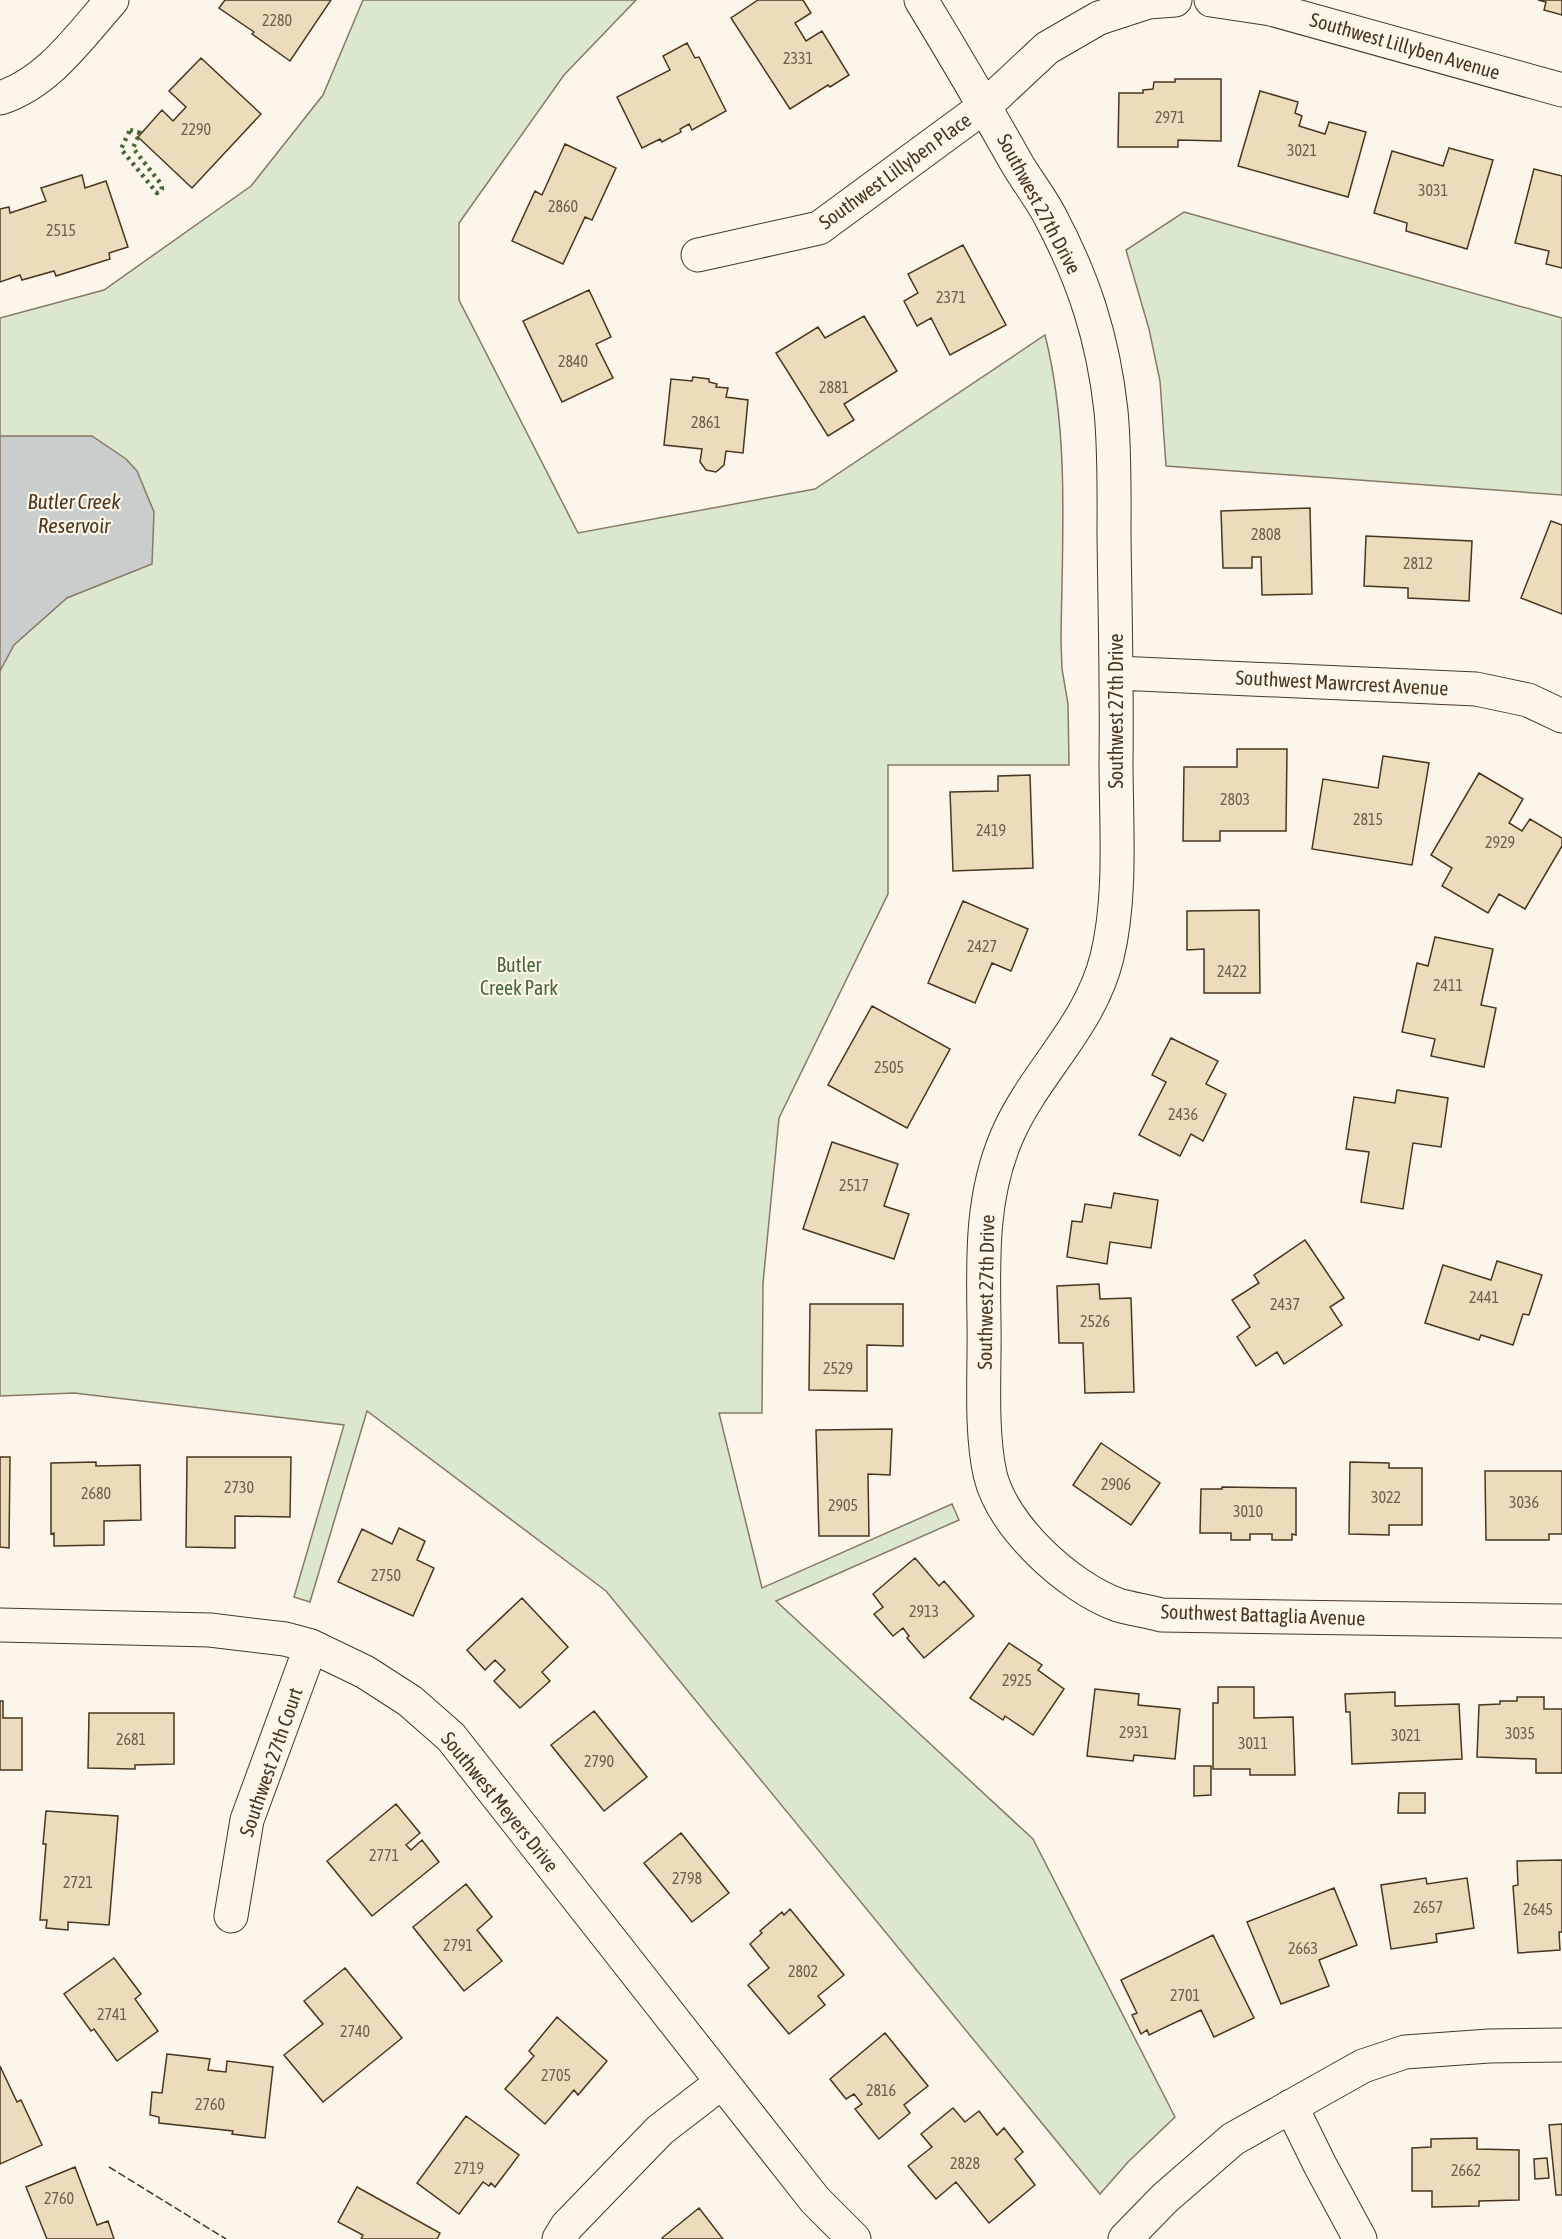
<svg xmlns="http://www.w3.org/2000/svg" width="1562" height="2239" font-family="'Asap Condensed',sans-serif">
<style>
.green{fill:#dce7d0;stroke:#887966;stroke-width:1.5}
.water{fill:#c9cecd;stroke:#887966;stroke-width:1.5}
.building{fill:#ecdcbc;stroke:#4a3520;stroke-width:1.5}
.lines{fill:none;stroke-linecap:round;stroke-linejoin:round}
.minor-casing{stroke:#4a3520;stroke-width:35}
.minor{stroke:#fbf6e9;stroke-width:33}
.hedge{stroke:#436837;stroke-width:4.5;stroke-dasharray:3 4.5;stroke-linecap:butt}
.fence{stroke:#4a3520;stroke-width:1.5;stroke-dasharray:8 3;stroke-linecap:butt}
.labels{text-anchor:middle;stroke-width:4.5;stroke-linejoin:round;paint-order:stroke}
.number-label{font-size:16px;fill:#725f47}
.street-label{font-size:20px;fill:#4a3520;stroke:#fbf6e9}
.park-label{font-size:20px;fill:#436837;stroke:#fbf6e9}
.water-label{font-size:21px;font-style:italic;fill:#4a3520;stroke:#fbf6e9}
</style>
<rect width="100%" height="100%" fill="#fbf6e9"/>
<path class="green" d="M 363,0 L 636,0 L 564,75 L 459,223 L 459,300 L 578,533 L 815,489 L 1045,335 C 1070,435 1062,539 1061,641 L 1062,669 L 1068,704 L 1069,765 L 888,765 L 888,894 L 779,1118 L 763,1283 L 762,1413 L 719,1413 L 762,1588 L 952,1504 L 959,1520 L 776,1601 L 1033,1839 L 1175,2117 L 1128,2162 L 1100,2194 L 606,1591 L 367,1411 L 310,1602 L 294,1597 L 344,1425 L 74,1393 L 0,1396 L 0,318 L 104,290 L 251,186 L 323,95 Z
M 1184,212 L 1562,318 L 1562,495 L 1166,466 L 1160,381 L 1149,329 L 1126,250 Z"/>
<path class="water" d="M 0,436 L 92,436 L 126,459 L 137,471 L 154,512 L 152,564 L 67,598 L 14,645 L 0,671 Z"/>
<path class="building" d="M 225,0 L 331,0 L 290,61 L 252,34 L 254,32 L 219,8 Z
M 758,0 L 803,0 L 811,13 L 795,23 L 806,41 L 822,31 L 849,75 L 830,87 L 828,85 L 790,109 L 731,18 Z
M 1538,0 L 1562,0 L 1562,15 L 1544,10 L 1546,2 Z
M 687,43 L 695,58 L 699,57 L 726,111 L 692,130 L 689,124 L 680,129 L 681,132 L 662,142 L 660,139 L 642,148 L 617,97 L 670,70 L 663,56 Z
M 201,58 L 261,114 L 192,188 L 138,137 L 162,110 L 173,121 L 186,107 L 169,91 Z
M 1175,79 L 1221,79 L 1221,141 L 1178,140 L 1178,147 L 1118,147 L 1119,93 L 1143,93 L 1143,90 L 1153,89 L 1154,82 L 1175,82 Z
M 1260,91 L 1298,102 L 1295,113 L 1302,116 L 1299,126 L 1325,134 L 1329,122 L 1366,132 L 1348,197 L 1238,166 Z
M 565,144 L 616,168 L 592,220 L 585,217 L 563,264 L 512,241 L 535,191 L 542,195 Z
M 1449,148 L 1493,160 L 1467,249 L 1406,231 L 1407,223 L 1374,213 L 1392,151 L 1443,166 Z
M 1534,169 L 1562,176 L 1562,268 L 1546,264 L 1549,251 L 1515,243 Z
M 82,175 L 85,188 L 106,181 L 128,247 L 109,253 L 110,259 L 56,276 L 54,271 L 22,280 L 20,275 L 0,282 L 0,209 L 9,207 L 10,213 L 46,201 L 41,188 Z
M 963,245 L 1006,325 L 950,355 L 931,318 L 917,326 L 904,301 L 918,293 L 908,274 Z
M 589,290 L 611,337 L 596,344 L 613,378 L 562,402 L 523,321 Z
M 864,316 L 897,371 L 844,404 L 854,420 L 828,436 L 776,353 L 818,327 L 825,338 Z
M 693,377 L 709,379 L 709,382 L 717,384 L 716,387 L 728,388 L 726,397 L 748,400 L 743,453 L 726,451 L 724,465 L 716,472 L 706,470 L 700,462 L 702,449 L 664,445 L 671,379 L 692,381 Z
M 1310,508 L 1312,594 L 1262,595 L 1261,557 L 1252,557 L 1252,568 L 1223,568 L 1221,511 Z
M 1551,521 L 1562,525 L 1562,614 L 1521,598 Z
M 1366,536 L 1472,541 L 1469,601 L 1408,598 L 1408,588 L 1364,586 Z
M 1237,749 L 1287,749 L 1286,831 L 1220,831 L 1220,841 L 1183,841 L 1184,767 L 1237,767 Z
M 1383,756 L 1429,763 L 1412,865 L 1312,849 L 1323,779 L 1378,788 Z
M 1479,773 L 1523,799 L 1509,823 L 1522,831 L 1530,819 L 1562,838 L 1562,846 L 1525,909 L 1499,894 L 1488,913 L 1442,886 L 1452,868 L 1431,855 Z
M 1030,775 L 1033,868 L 953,871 L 950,792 L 998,791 L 998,776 Z
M 963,901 L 1028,929 L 1011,971 L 992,963 L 975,1003 L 928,983 Z
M 1259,910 L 1260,993 L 1204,993 L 1204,949 L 1187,950 L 1187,911 Z
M 1435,937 L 1493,949 L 1481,1005 L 1496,1008 L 1484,1067 L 1431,1056 L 1435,1039 L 1402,1032 L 1417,963 L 1428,966 Z
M 872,1006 L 950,1049 L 907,1128 L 828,1085 Z
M 1171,1038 L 1218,1061 L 1206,1084 L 1226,1094 L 1203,1141 L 1191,1134 L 1180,1156 L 1139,1135 L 1166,1082 L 1152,1075 Z
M 1397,1090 L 1448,1098 L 1441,1147 L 1413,1143 L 1403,1209 L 1361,1202 L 1369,1152 L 1346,1149 L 1354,1097 L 1395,1103 Z
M 832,1142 L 898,1164 L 884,1206 L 909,1214 L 894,1259 L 803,1229 Z
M 1114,1193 L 1158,1200 L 1151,1248 L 1110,1242 L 1107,1264 L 1067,1257 L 1072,1221 L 1082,1222 L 1085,1204 L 1111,1208 Z
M 1305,1240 L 1344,1298 L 1330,1307 L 1342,1325 L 1284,1364 L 1277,1352 L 1256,1366 L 1237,1337 L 1250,1327 L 1232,1300 L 1259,1283 L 1254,1275 Z
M 1497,1261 L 1542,1275 L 1529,1315 L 1523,1314 L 1513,1345 L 1481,1335 L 1479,1340 L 1425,1323 L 1443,1265 L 1491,1280 Z
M 1099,1284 L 1100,1299 L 1131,1298 L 1134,1392 L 1085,1393 L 1083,1343 L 1059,1343 L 1057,1286 Z
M 810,1304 L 903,1304 L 903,1346 L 867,1345 L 867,1391 L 809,1390 Z
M 892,1429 L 890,1475 L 868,1474 L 869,1536 L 819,1536 L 816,1430 Z
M 1101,1443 L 1160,1483 L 1131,1525 L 1073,1485 Z
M 0,1457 L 10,1457 L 9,1548 L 0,1547 Z
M 187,1457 L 291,1457 L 290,1517 L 235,1516 L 235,1548 L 186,1547 Z
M 96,1462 L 96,1466 L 140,1465 L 141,1520 L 104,1521 L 104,1545 L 54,1546 L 54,1533 L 51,1534 L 51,1463 Z
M 1350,1462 L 1389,1463 L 1389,1468 L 1422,1468 L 1422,1525 L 1389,1525 L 1389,1535 L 1349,1534 Z
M 1485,1471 L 1562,1471 L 1562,1534 L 1549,1534 L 1549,1540 L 1486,1540 Z
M 1222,1487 L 1296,1488 L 1296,1535 L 1292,1534 L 1292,1540 L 1272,1540 L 1272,1534 L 1250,1534 L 1250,1540 L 1231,1540 L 1231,1533 L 1200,1533 L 1201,1489 L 1222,1489 Z
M 399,1528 L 425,1541 L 417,1560 L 434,1568 L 413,1616 L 338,1582 L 362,1529 L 392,1544 Z
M 915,1558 L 939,1586 L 944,1581 L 974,1616 L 924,1658 L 907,1638 L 909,1636 L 903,1628 L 893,1636 L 874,1614 L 883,1607 L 873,1594 Z
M 522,1598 L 568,1647 L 542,1672 L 550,1681 L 520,1708 L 494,1681 L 505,1670 L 495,1660 L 485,1670 L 467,1650 Z
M 1009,1643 L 1042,1665 L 1038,1670 L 1064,1689 L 1033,1735 L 1005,1716 L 1003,1720 L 970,1698 Z
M 1218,1687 L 1254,1687 L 1254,1718 L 1293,1717 L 1295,1775 L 1250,1775 L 1250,1769 L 1213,1769 L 1213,1703 L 1218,1703 Z
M 1095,1689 L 1139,1694 L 1138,1705 L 1180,1709 L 1175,1759 L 1134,1755 L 1133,1761 L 1087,1756 Z
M 1395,1692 L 1395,1706 L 1459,1704 L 1462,1759 L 1352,1764 L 1350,1712 L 1346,1712 L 1345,1694 Z
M 1517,1697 L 1544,1697 L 1544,1709 L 1562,1709 L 1562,1773 L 1536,1773 L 1536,1759 L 1477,1757 L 1479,1705 L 1500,1704 L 1500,1701 L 1517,1701 Z
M 0,1701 L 3,1701 L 3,1718 L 22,1718 L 22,1770 L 0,1770 Z
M 594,1711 L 647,1777 L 604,1811 L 551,1745 Z
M 89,1713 L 174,1713 L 174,1764 L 135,1765 L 135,1769 L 88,1768 Z
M 1194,1766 L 1211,1766 L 1211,1795 L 1194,1796 Z
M 1399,1793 L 1425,1793 L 1425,1813 L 1398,1813 Z
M 396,1804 L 420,1833 L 406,1845 L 411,1850 L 422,1840 L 439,1862 L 372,1916 L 327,1861 Z
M 46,1811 L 118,1816 L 109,1925 L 68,1922 L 68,1930 L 46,1928 L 47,1920 L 40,1920 L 46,1844 L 43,1844 Z
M 681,1833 L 729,1893 L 692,1922 L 644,1863 Z
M 1562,1860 L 1562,1932 L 1559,1932 L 1560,1950 L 1518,1953 L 1513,1886 L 1518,1885 L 1517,1861 Z
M 1426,1878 L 1427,1884 L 1467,1878 L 1474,1928 L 1436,1934 L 1437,1942 L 1391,1949 L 1381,1885 Z
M 466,1884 L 492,1917 L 477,1930 L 502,1961 L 464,1991 L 413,1927 Z
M 1334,1888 L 1357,1945 L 1319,1960 L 1329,1986 L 1281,2004 L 1247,1922 Z
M 790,1909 L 844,1975 L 818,1996 L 825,2005 L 789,2034 L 748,1985 L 769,1968 L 750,1944 L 762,1933 L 760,1931 L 782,1912 L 784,1915 Z
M 1213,1935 L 1254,2018 L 1214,2037 L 1201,2010 L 1149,2035 L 1147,2030 L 1141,2034 L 1132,2015 L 1137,2013 L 1121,1980 Z
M 114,1958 L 141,1994 L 135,1999 L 158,2031 L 117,2061 L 94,2029 L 91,2031 L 64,1994 Z
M 345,1968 L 402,2038 L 323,2102 L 284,2055 L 323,2024 L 304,2001 Z
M 557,2017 L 607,2061 L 578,2095 L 574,2090 L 545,2124 L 505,2089 L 534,2056 L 529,2051 Z
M 885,2033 L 928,2086 L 904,2105 L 910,2113 L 879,2139 L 855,2109 L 862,2104 L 854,2094 L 846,2099 L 830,2079 Z
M 167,2054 L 210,2059 L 208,2070 L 226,2072 L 227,2061 L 273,2067 L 265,2138 L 232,2134 L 233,2131 L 159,2123 L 159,2117 L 150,2115 L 152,2092 L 162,2093 Z
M 0,2066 L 17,2102 L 21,2100 L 42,2145 L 0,2164 Z
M 953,2108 L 965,2122 L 979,2111 L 997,2135 L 1004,2128 L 1023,2152 L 1015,2159 L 1035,2185 L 989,2223 L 956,2182 L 936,2199 L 908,2166 L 932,2147 L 921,2134 Z
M 466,2116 L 519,2155 L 495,2187 L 491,2183 L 489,2186 L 483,2182 L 459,2214 L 417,2183 Z
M 1562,2124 L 1562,2195 L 1556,2195 L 1549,2125 Z
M 1477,2138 L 1477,2149 L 1519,2150 L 1519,2200 L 1479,2201 L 1479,2206 L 1432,2207 L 1432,2191 L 1412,2191 L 1412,2148 L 1431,2147 L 1431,2139 Z
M 1547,2158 L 1549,2178 L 1535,2179 L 1534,2159 Z
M 75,2167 L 97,2225 L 108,2221 L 114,2239 L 47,2239 L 26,2187 Z
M 357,2187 L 440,2233 L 437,2239 L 361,2239 L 363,2235 L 338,2222 Z
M 699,2208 L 723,2239 L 663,2239 L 662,2238 Z"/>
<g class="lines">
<g class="minor-casing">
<path id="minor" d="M 921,0 C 954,54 985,107 1016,162 C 1027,181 1040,197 1050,216 C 1084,280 1103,338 1111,411 C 1115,453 1114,495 1114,536 C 1115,611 1117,686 1116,761 C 1116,824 1122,896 1107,957 C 1090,1027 1034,1073 1007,1136 C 981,1196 983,1258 984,1322 C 985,1369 980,1428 990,1474 C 1002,1526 1068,1587 1118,1605 C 1131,1609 1147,1611 1161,1615 L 1562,1621
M 1211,0 L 1271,9 L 1562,90
M 0,98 C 48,83 80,36 112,0
M 698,255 L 819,228 L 985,106 L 1047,48 L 1099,18 L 1148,2 L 1175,0
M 1117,673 L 1476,689 L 1528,700 L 1562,716
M 0,1625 L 210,1630 L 285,1639 L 311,1646 L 365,1672 L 410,1701 L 451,1737 L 815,2200 L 854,2239
M 231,1916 L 247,1820 L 311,1646
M 1291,2106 L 1320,2165 L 1360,2239
M 559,2239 L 567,2226 L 660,2130 L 721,2083
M 1125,2239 L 1165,2198 L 1233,2139 L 1363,2066 L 1405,2052 L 1489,2046 L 1562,2045"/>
</g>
<use href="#minor" class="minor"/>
<path class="hedge" d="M 130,130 L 140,133 L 133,148 L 161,184 L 162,189 L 157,193 L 121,149 Z"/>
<path class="fence" d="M 109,2167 L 226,2239"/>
</g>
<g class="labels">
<g class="number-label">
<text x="277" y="26">2280</text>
<text x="798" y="64">2331</text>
<text x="1170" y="123">2971</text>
<text x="196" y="135">2290</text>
<text x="1302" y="156">3021</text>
<text x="1433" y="196">3031</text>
<text x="563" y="212">2860</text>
<text x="61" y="236">2515</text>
<text x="951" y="303">2371</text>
<text x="573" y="367">2840</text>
<text x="834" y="393">2881</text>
<text x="706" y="428">2861</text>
<text x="1266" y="540">2808</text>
<text x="1418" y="569">2812</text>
<text x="1235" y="805">2803</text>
<text x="1368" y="825">2815</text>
<text x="991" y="836">2419</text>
<text x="1500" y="848">2929</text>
<text x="982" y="952">2427</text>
<text x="1232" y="977">2422</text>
<text x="1448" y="991">2411</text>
<text x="889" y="1073">2505</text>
<text x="1183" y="1120">2436</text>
<text x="854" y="1191">2517</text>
<text x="1484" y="1303">2441</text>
<text x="1285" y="1310">2437</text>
<text x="1095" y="1327">2526</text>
<text x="838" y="1374">2529</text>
<text x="1116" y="1490">2906</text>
<text x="239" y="1493">2730</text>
<text x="96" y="1499">2680</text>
<text x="1386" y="1503">3022</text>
<text x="1524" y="1508">3036</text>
<text x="843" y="1511">2905</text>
<text x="1248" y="1517">3010</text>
<text x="386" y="1581">2750</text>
<text x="924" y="1617">2913</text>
<text x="1017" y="1686">2925</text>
<text x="1134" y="1738">2931</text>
<text x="1520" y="1739">3035</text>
<text x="1406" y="1741">3021</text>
<text x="131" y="1745">2681</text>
<text x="1253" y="1749">3011</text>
<text x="599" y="1767">2790</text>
<text x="384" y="1861">2771</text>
<text x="687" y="1884">2798</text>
<text x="78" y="1888">2721</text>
<text x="1428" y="1913">2657</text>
<text x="1538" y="1915">2645</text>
<text x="458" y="1951">2791</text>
<text x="1303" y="1954">2663</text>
<text x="803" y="1977">2802</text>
<text x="1185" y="2001">2701</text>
<text x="112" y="2020">2741</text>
<text x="355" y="2037">2740</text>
<text x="556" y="2081">2705</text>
<text x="881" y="2096">2816</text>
<text x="210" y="2110">2760</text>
<text x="965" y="2169">2828</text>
<text x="469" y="2174">2719</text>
<text x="1466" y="2176">2662</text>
<text x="59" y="2204">2760</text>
</g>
<g class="street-label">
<text transform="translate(1405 46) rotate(16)" y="7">Southwest Lillyben Avenue</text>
<text transform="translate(895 171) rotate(-36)" y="7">Southwest Lillyben Place</text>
<text transform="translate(1039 204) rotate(62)" y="7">Southwest 27th Drive</text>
<text transform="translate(1342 683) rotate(3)" y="7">Southwest Mawrcrest Avenue</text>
<text transform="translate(1116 711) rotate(-90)" y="7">Southwest 27th Drive</text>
<text transform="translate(986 1292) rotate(-89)" y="7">Southwest 27th Drive</text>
<text transform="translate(1263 1615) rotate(2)" y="7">Southwest Battaglia Avenue</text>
<text transform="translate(271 1762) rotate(-71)" y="7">Southwest 27th Court</text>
<text transform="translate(500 1802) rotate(51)" y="7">Southwest Meyers Drive</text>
</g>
<g class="park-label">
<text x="519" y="972">Butler<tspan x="519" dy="23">Creek Park</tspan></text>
</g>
<g class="water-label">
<text x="74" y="509">Butler Creek<tspan x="74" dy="24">Reservoir</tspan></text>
</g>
</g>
</svg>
